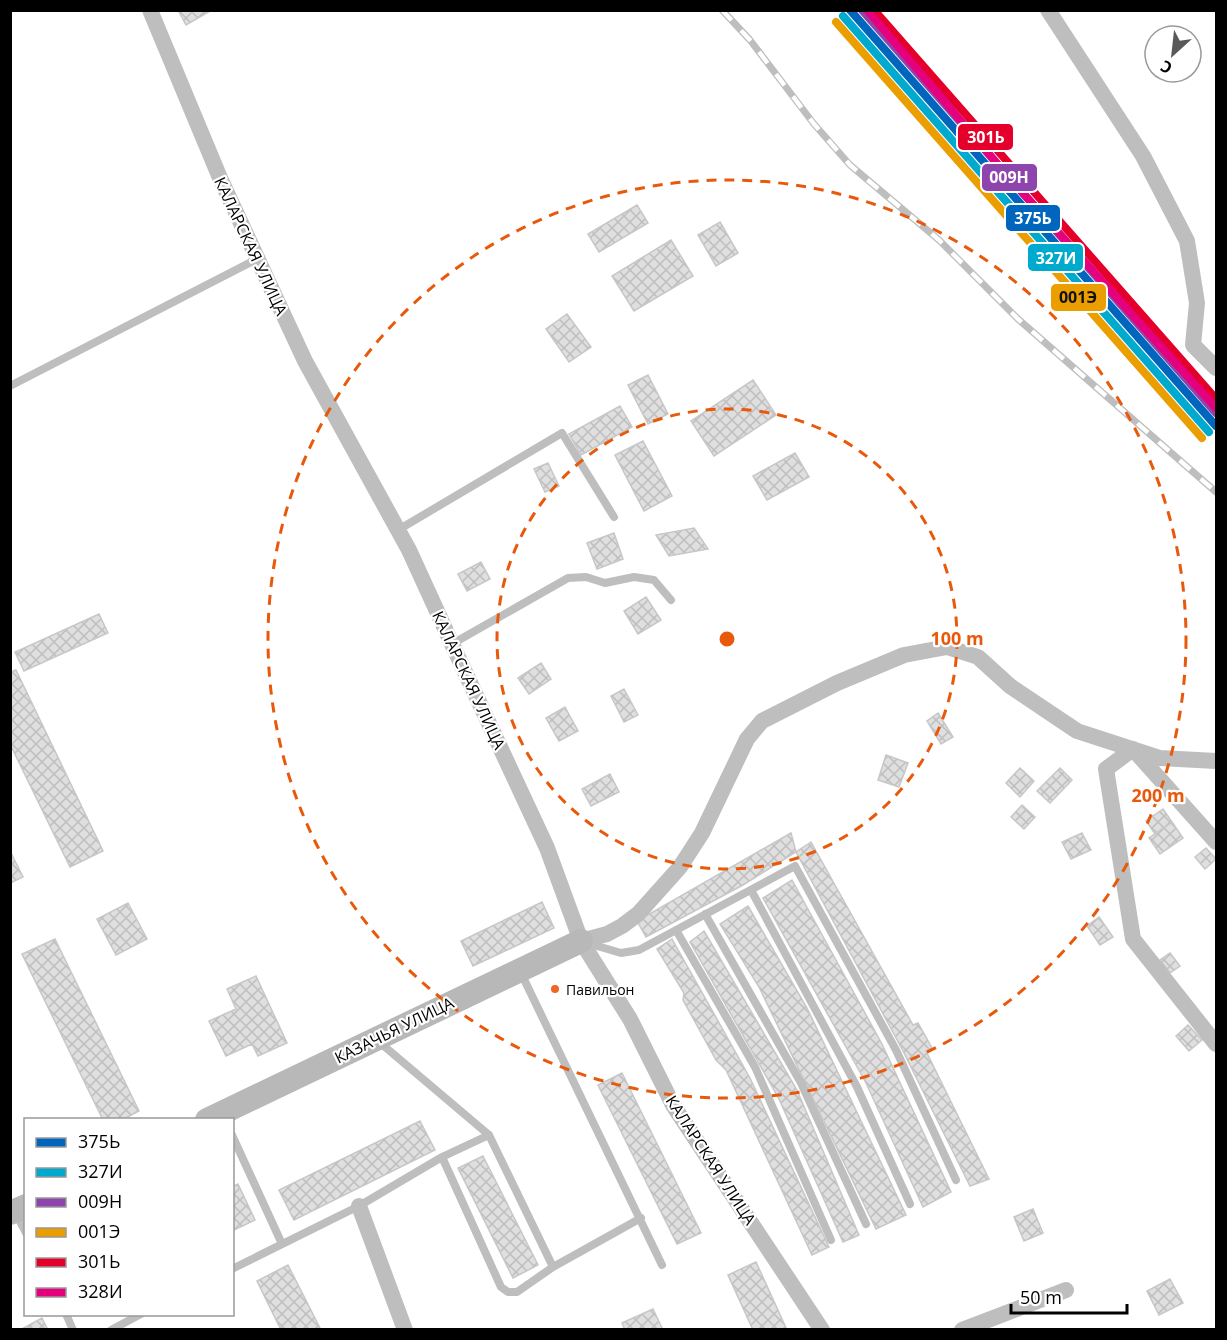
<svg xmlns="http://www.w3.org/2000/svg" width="1227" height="1340" font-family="'Open Sans',sans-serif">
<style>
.building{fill:url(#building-cross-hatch);stroke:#c7c7c7;stroke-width:1.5}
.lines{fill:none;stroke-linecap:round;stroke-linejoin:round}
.lane{stroke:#bebebe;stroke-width:8}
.street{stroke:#bebebe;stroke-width:16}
.secondary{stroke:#b8b8b8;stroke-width:24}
.rail-casing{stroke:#bebebe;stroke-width:7}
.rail{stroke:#fff;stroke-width:4.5;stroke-dasharray:14;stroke-linecap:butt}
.rail-1-casing{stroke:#fff;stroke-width:12}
.rail-2-casing{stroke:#fff;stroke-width:12}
.rail-3-casing{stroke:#fff;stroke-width:12}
.rail-4-casing{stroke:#fff;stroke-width:12}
.rail-5-casing{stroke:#fff;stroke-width:12}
.rail-6-casing{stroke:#fff;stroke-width:12}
.rail-1{stroke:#0065bd;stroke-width:8}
.rail-2{stroke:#00a9ce;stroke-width:8}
.rail-3{stroke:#8e44ad;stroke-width:8}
.rail-4{stroke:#eb9e00;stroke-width:8}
.rail-5{stroke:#e4002b;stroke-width:8}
.rail-6{stroke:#e5007d;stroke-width:8}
.ring{fill:none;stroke:#e8590c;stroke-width:3;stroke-dasharray:10 8}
.bus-dot{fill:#f26522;stroke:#fff;stroke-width:2}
.labels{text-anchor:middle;stroke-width:4.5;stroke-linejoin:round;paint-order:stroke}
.bus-label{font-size:14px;fill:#000;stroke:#fff;text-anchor:start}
.street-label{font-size:16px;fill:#000;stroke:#fff}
.centre{fill:#e8590c;stroke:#fff;stroke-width:3}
.ring-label{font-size:18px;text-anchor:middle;font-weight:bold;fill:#e8590c;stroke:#fff;stroke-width:4.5;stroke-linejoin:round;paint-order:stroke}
.line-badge{stroke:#fff;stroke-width:2}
.badge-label{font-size:16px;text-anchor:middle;font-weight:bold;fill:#fff}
.pale-badge-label{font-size:16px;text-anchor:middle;font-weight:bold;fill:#111}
</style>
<defs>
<pattern id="building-cross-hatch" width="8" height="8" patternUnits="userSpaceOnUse" patternTransform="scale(1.5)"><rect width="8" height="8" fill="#dfdfdf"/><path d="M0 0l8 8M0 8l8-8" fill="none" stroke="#bebebe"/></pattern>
</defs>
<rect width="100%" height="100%" fill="#fff"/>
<path class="building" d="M 178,10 L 212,10 L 186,25 Z
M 637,205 L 648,223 L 599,252 L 588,234 Z
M 720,222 L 738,253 L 716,266 L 698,235 Z
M 671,240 L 693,276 L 634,311 L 612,276 Z
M 567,314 L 591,347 L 569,362 L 546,329 Z
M 648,375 L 668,414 L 648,424 L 628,385 Z
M 753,380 L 776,415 L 714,456 L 691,421 Z
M 620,406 L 632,427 L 581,455 L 569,434 Z
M 643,441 L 672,496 L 644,511 L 615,455 Z
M 795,453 L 809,477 L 767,500 L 753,476 Z
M 548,463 L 559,486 L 545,492 L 534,469 Z
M 694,528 L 708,549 L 669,556 L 656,535 Z
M 614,533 L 623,559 L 597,569 L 587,543 Z
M 481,562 L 490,579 L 467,591 L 458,574 Z
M 646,597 L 661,620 L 638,634 L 624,611 Z
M 99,614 L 108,633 L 24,671 L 15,652 Z
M 541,663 L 551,679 L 529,694 L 518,678 Z
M 16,670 L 103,851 L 70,867 L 10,744 L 10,672 Z
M 624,689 L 638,715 L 624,722 L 611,696 Z
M 565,707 L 578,731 L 559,741 L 546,718 Z
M 938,713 L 953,737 L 941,744 L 927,721 Z
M 886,755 L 908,763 L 899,787 L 878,780 Z
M 1020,768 L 1034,781 L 1020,797 L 1006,783 Z
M 1060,768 L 1072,780 L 1050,803 L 1037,791 Z
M 610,774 L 619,792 L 591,806 L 582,789 Z
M 1022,805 L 1035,817 L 1024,829 L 1011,817 Z
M 1163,809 L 1172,822 L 1155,834 L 1146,821 Z
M 1172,822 L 1183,838 L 1160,854 L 1149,838 Z
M 791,833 L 796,852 L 743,885 L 646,937 L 637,921 Z
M 1082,833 L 1091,850 L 1071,859 L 1062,842 Z
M 811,842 L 913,1025 L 918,1023 L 932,1048 L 926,1051 L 989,1179 L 970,1186 L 903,1051 L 796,852 Z
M 1206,848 L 1216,859 L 1205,869 L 1195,857 Z
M 10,851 L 23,877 L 10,883 Z
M 792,880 L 882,1044 L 951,1192 L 923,1207 L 866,1083 L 763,898 Z
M 542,902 L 554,928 L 473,966 L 461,941 Z
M 128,903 L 147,939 L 116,955 L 97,919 Z
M 748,906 L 807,1008 L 906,1215 L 876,1229 L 759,987 L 720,924 Z
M 1099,917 L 1113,937 L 1100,945 L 1087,926 Z
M 704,931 L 797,1090 L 859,1235 L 843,1242 L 779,1099 L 690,942 Z
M 55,939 L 139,1111 L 122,1120 L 103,1120 L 22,954 Z
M 672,939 L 750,1078 L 829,1247 L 812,1255 L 726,1070 L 716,1060 L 683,1000 L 684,993 L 657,949 Z
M 1170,953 L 1180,966 L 1170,973 L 1160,960 Z
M 256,976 L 287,1043 L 258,1056 L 252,1044 L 226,1056 L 209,1021 L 236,1009 L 227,989 Z
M 1188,1025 L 1202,1040 L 1189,1051 L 1176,1036 Z
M 622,1073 L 701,1233 L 677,1244 L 598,1085 Z
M 420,1121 L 435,1150 L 294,1220 L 279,1190 Z
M 483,1156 L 538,1265 L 513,1278 L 458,1168 Z
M 238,1184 L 255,1220 L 232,1231 L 232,1187 Z
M 1033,1209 L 1043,1233 L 1024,1241 L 1014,1217 Z
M 756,1262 L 787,1330 L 753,1330 L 728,1275 Z
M 288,1265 L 321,1330 L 281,1330 L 257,1281 Z
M 1170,1279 L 1183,1303 L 1159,1315 L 1147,1291 Z
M 653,1309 L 663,1330 L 625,1330 L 622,1323 Z
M 42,1318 L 48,1330 L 20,1330 Z"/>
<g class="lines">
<path class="lane" d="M 10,386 L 257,259
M 398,530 L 562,433 L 614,517
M 452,644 L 568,578 L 586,577 L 605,583 L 634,577 L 654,580 L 671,600
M 751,890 L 857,1087 L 910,1204
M 705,914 L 801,1083 L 866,1224
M 676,930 L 755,1067 L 831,1240
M 587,943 L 621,953 L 639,950 L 795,866 L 896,1050 L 956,1180
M 521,973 L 662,1265
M 378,1041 L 489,1135 L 553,1267
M 232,1135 L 282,1244
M 489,1135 L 442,1157 L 501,1287 L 508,1292 L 517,1292 L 553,1267 L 641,1218
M 15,1212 L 26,1233
M 232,1269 L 359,1206 L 442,1157
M 66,1314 L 73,1330
M 111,1330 L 141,1314"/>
<path class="street" d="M 150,10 L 220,178 L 305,361 L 409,550 L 452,644 L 547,848 L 581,941 L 630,1019 L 673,1105 L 822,1330
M 1048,10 L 1143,156 L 1187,241 L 1197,303 L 1193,345 L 1216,368
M 1216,842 L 1133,749 L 1106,769 L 1133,939 L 1216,1044
M 581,941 L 607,934 L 622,926 L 638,914 L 680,867 L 702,833 L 747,739 L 762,721 L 837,683 L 904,655 L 947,647 L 978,657 L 1010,686 L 1077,731 L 1160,758 L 1216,761
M 359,1206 L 405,1330
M 962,1330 L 1066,1290"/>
<path class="secondary" d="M 207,1120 L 581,941
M 10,1213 L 26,1206"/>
<g class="rail-casing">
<path id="rail" d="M 722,10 L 750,40 L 814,124 L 850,165 L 939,240 L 1018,319 L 1216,492"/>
</g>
<use href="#rail" class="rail"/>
<g class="rail-1-casing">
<path id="rail-1" d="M 850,10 L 1216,426"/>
</g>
<g class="rail-2-casing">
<path id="rail-2" d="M 843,16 L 1209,432"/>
</g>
<g class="rail-3-casing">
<path id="rail-3" d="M 862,10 L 1216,413"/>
</g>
<g class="rail-4-casing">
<path id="rail-4" d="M 836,22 L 1202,438"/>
</g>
<g class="rail-5-casing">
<path id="rail-5" d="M 874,10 L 1216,399"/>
</g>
<g class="rail-6-casing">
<path id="rail-6" d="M 867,10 L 1006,174 L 1216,408"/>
</g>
<use href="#rail-1" class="rail-1"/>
<use href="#rail-2" class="rail-2"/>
<use href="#rail-3" class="rail-3"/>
<use href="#rail-4" class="rail-4"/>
<use href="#rail-5" class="rail-5"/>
<use href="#rail-6" class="rail-6"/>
</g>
<g class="ring">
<circle cx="727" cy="639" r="230"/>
<circle cx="727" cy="639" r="459"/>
</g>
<circle class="bus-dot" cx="555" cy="989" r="5"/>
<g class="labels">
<g class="bus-label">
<text x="566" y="995">Павильон</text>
</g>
<g class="street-label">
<text transform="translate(251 246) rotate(65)" y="6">КАЛАРСКАЯ УЛИЦА</text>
<text transform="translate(469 680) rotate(65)" y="6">КАЛАРСКАЯ УЛИЦА</text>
<text transform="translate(394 1030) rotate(-26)" y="6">КАЗАЧЬЯ УЛИЦА</text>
<text transform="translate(711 1160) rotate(57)" y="6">КАЛАРСКАЯ УЛИЦА</text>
</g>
</g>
<circle cx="727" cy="639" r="9" class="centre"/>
<g class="ring-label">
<text x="957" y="645">100 m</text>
<text x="1158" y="802">200 m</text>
</g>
<g class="line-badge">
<rect x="957" y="123" width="57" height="28" rx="6" fill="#e4002b"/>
<rect x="981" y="163" width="57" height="29" rx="6" fill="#8e44ad"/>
<rect x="1005" y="204" width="56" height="28" rx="6" fill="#0065bd"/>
<rect x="1027" y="243" width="57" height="29" rx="6" fill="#00a9ce"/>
<rect x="1050" y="283" width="57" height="29" rx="6" fill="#eb9e00"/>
</g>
<g class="badge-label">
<text x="986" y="143">301Ь</text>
<text x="1009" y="183">009Н</text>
<text x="1033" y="224">375Ь</text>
<text x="1056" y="264">327И</text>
</g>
<g class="pale-badge-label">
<text x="1078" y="303">001Э</text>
</g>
<rect width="1227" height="1340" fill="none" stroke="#000000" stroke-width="24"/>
<rect x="24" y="1118" width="210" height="198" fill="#ffffff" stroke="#999999" stroke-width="1.5"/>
<rect x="36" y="1138" width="30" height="9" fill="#0065bd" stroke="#999999" stroke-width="1.5"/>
<text x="78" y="1148" font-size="18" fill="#000000">375Ь</text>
<rect x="36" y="1168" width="30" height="9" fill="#00a9ce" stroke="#999999" stroke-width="1.5"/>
<text x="78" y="1178" font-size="18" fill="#000000">327И</text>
<rect x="36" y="1198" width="30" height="9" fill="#8e44ad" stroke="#999999" stroke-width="1.5"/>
<text x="78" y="1208" font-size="18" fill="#000000">009Н</text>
<rect x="36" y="1228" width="30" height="9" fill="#eb9e00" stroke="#999999" stroke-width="1.5"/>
<text x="78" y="1238" font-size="18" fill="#000000">001Э</text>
<rect x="36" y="1258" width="30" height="9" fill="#e4002b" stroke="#999999" stroke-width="1.5"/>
<text x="78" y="1268" font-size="18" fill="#000000">301Ь</text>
<rect x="36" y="1288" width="30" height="9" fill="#e5007d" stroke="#999999" stroke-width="1.5"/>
<text x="78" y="1298" font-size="18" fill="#000000">328И</text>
<g transform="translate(1173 54) rotate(207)"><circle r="28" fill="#ffffff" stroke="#999999" stroke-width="1.5"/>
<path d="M0-4.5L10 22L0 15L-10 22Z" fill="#595959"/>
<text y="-9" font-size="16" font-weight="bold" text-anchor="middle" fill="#000000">С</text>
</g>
<path d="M1011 1304v9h116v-9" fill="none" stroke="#000000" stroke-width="3"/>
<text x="1020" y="1304" font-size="18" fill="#000000" stroke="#ffffff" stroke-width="4.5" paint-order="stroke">50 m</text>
</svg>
